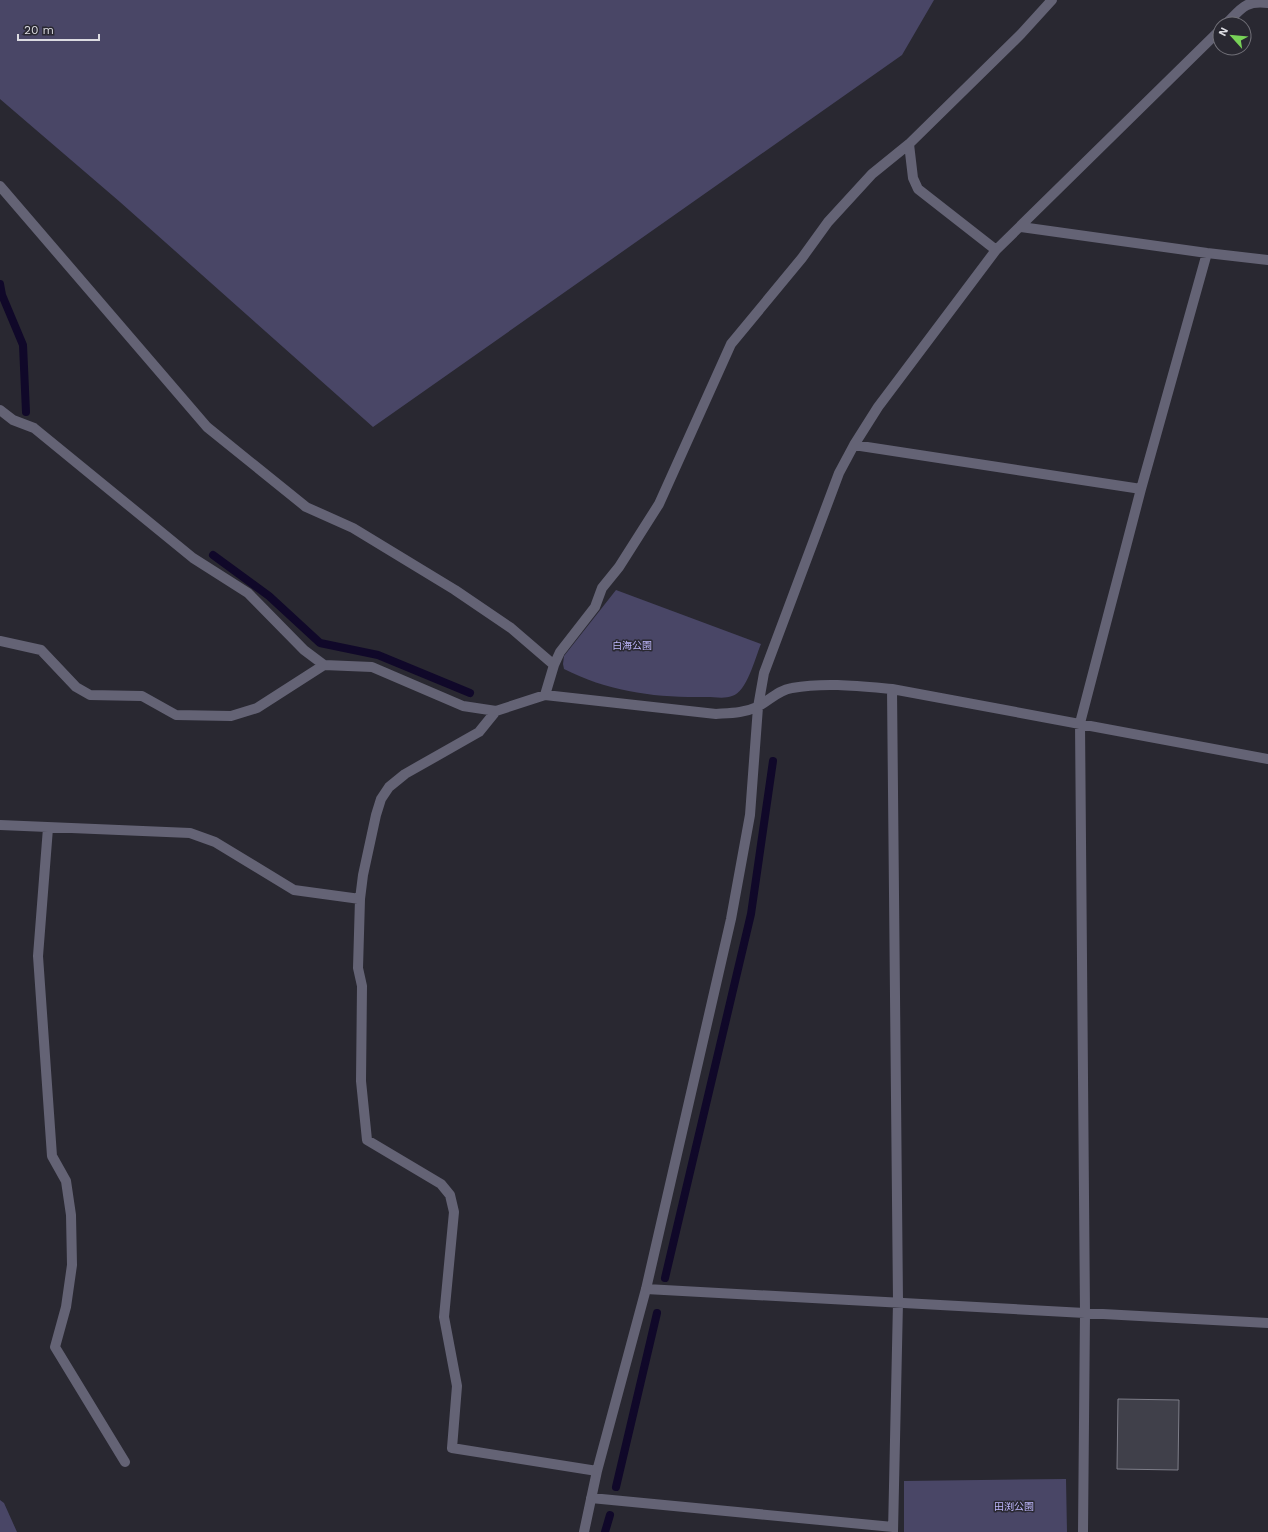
<svg xmlns="http://www.w3.org/2000/svg" width="1268" height="1532" font-family="'Work Sans','Noto Sans JP',sans-serif">
<style>
.green{fill:#494666}
.lines{fill:none;stroke-linecap:round;stroke-linejoin:round}
.stream{stroke:#100829;stroke-width:8}
.building{fill:#40404a;stroke:#7d7d88}
.street{stroke:#646375;stroke-width:10}
.labels{text-anchor:middle;stroke-width:3;stroke-linejoin:round;paint-order:stroke}
.park-label{font-size:10px;fill:#bdb6fa;stroke:#292831}
</style>
<rect width="100%" height="100%" fill="#292831"/>
<path class="green" d="M 0,0 L 934,0 L 902,55 L 373,427 L 120,202 L 0,99 Z
M 616,590 L 761,644 C 755,658 747,692 732,696 C 725,699 714,697 707,697 C 657,698 609,692 564,669 L 563,664 L 564,656 Z
M 1066,1479 L 1067,1532 L 904,1532 L 904,1481 Z
M 0,1500 L 4,1503 L 17,1532 L 0,1532 Z"/>
<g class="lines">
<path class="stream" d="M 0,284 L 2,295 L 23,345 L 26,412
M 213,555 L 269,596 L 320,643 L 378,655 L 470,693
M 665,1278 L 751,914 L 773,761
M 616,1487 L 657,1313
M 605,1532 L 610,1515"/>
</g>
<path class="building" d="M 1118,1399 L 1179,1400 L 1178,1470 L 1117,1469 Z"/>
<g class="lines">
<path class="street" d="M 1226,24 C 1241,9 1245,0 1268,3
M 909,144 L 913,178 L 918,189 L 996,250
M 0,186 L 207,427 L 306,507 L 353,528 L 455,590 L 511,628 L 554,665
M 1021,227 L 1207,253 L 1268,260
M 0,410 L 13,420 L 34,428 L 193,558 L 248,593 L 304,650 L 324,665 L 372,667 L 463,706 L 496,711
M 854,445 L 1141,489
M 0,641 L 41,650 L 76,687 L 90,695 L 142,696 L 176,715 L 231,716 L 257,708 L 324,665
M 892,689 L 898,1302 L 893,1532
M 545,695 L 554,665 L 560,652 L 595,607 L 602,588 L 619,567 L 659,504 L 731,344 L 802,258 L 828,222 L 872,174 L 909,144 L 1021,34 L 1052,0
M 0,825 L 190,833 L 215,842 L 294,890 L 360,899
M 48,828 L 38,956 L 52,1156 L 66,1181 L 71,1215 L 72,1265 L 66,1307 L 55,1347 L 125,1462
M 646,1289 L 1268,1323
M 597,1471 L 452,1448 L 457,1386 L 444,1317 L 454,1212 L 450,1195 L 441,1184 L 367,1140 L 361,1081 L 362,986 L 358,968 L 360,899 L 363,875 L 376,815 L 381,799 L 389,787 L 405,774 L 479,732 L 496,711 L 545,695 L 716,714 C 730,713 744,713 757,707 C 769,701 778,690 792,688 C 825,682 859,686 892,689 L 1268,759
M 591,1498 L 893,1527
M 584,1532 L 597,1471 L 646,1289 L 731,919 L 750,815 L 758,707 L 764,673 L 839,473 L 854,445 L 878,407 L 996,250 L 1220,30
M 1083,1532 L 1085,1313 L 1080,723 L 1141,489 L 1207,253"/>
</g>
<g class="labels">
<g class="park-label">
<text x="632" y="649">白海公園</text>
<text x="1014" y="1510">田渕公園</text>
</g>
</g>
<g transform="translate(1232 36) rotate(297)"><circle r="19" fill="#292831" stroke="#717078"/>
<path d="M0-3L7 15L0 10L-7 15Z" fill="#78d258"/>
<text y="-6" font-size="11" font-weight="bold" text-anchor="middle" fill="#dcdce2">N</text>
</g>
<path d="M18 34v6h81v-6" fill="none" stroke="#dcdce2" stroke-width="2"/>
<text x="24" y="34" font-size="12" fill="#dcdce2" stroke="#292831" stroke-width="3" paint-order="stroke">20 m</text>
</svg>
